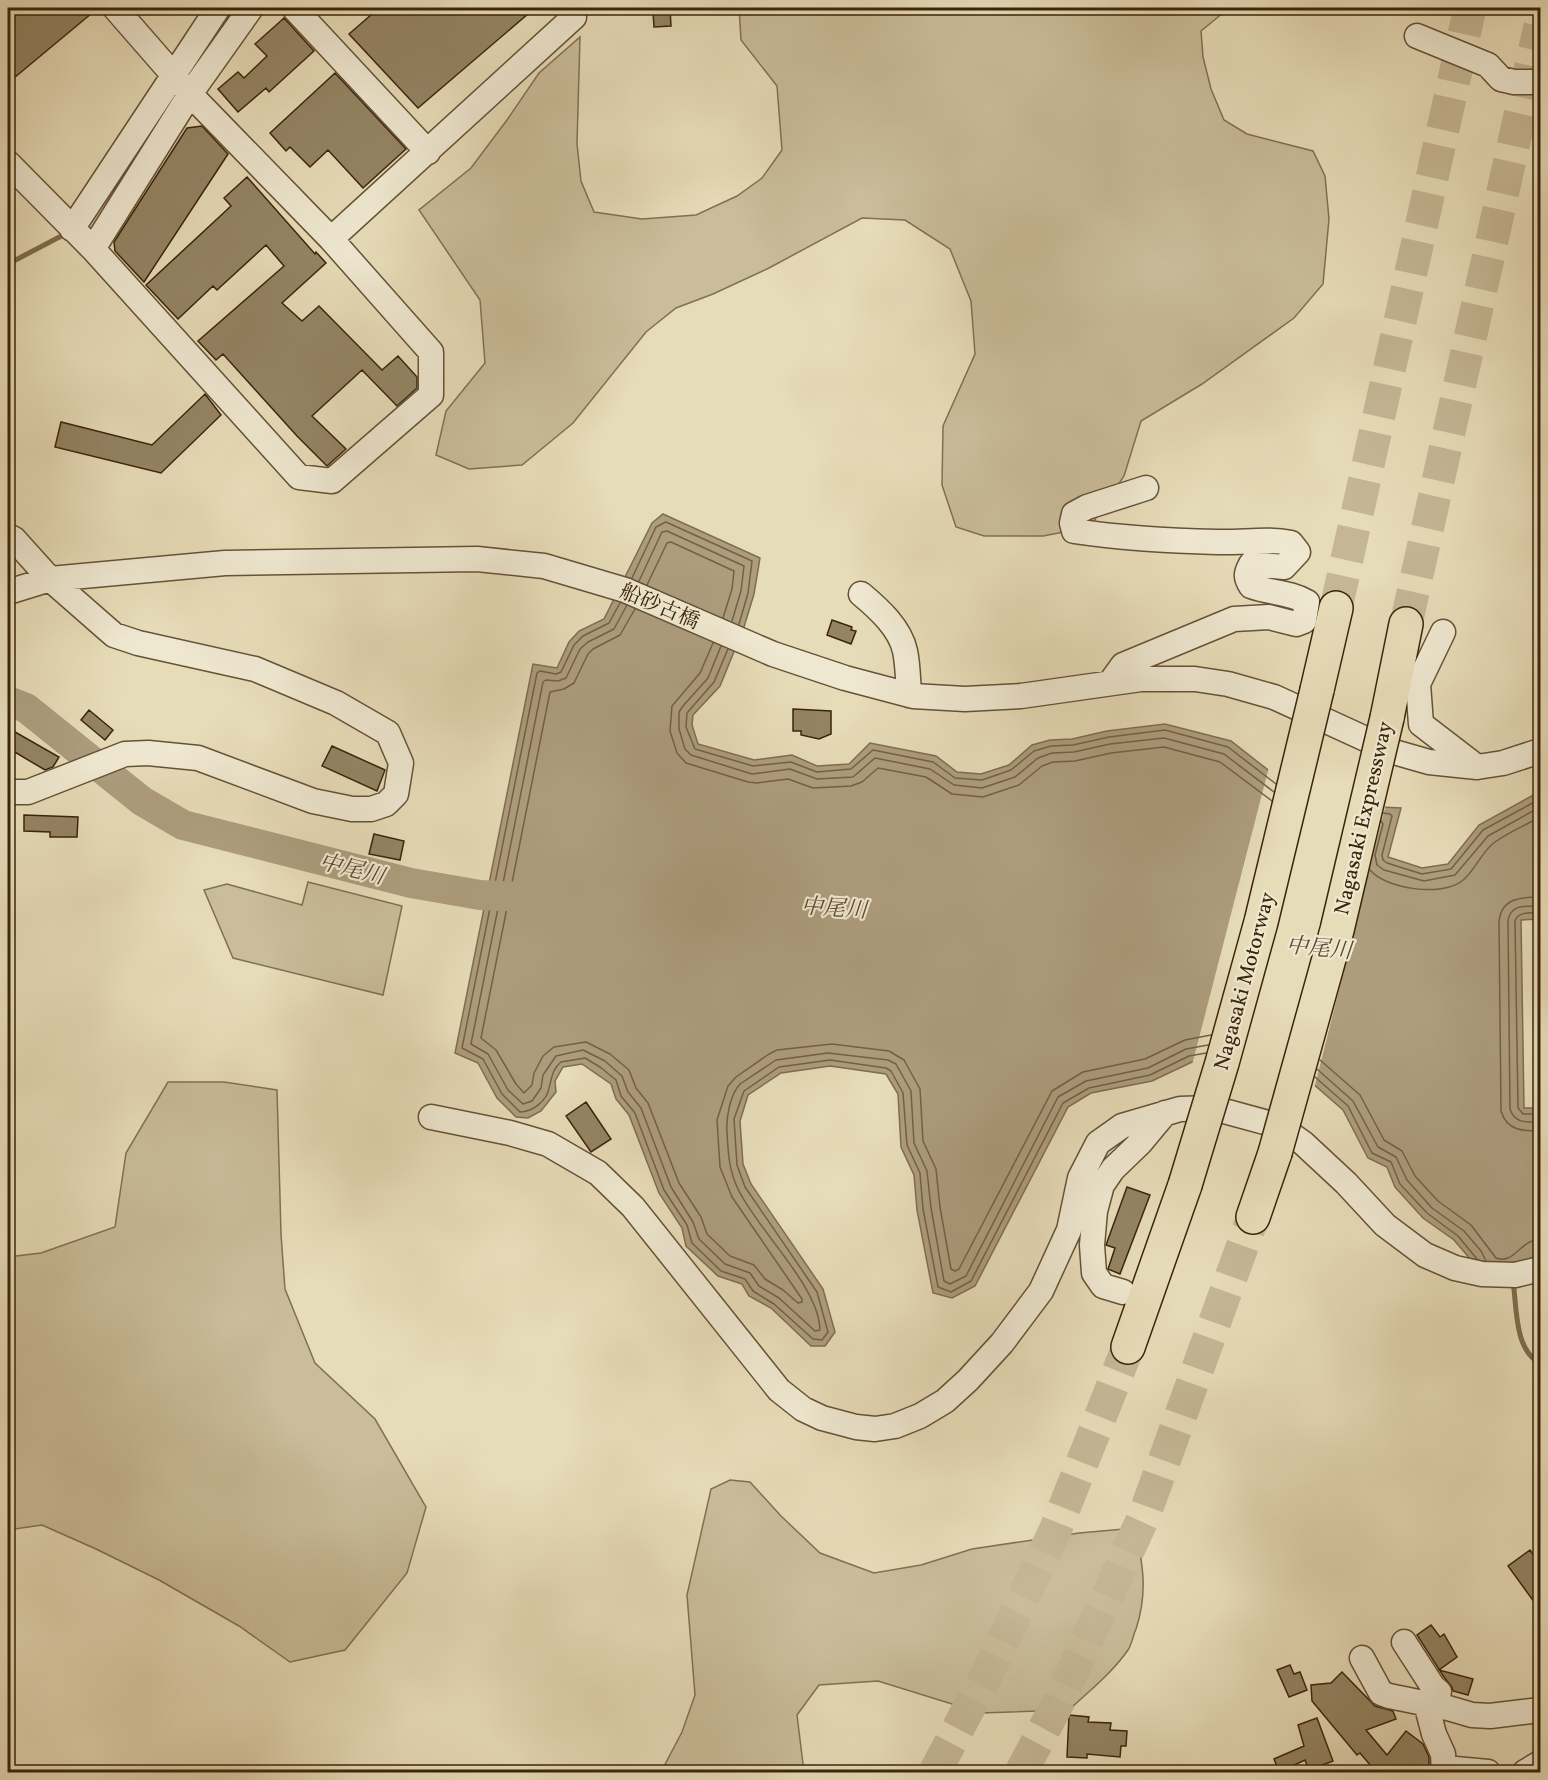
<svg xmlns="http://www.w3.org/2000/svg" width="1548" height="1780" font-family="Vollkorn,'Noto Serif JP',serif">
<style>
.green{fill:#cabd9a;stroke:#827052;stroke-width:1.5}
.water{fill:#ad9d7d;stroke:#7f6d4f;stroke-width:1.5}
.pier{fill:#e7dcb8}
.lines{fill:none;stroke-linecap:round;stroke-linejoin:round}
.shore{stroke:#746044;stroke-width:1.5}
.stream{stroke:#7f6d4f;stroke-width:5}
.river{stroke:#ad9d7d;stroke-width:30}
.building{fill:#948464;stroke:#3b240a;stroke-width:1.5}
.highway-tunnel{stroke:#c5b795;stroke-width:33;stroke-dasharray:33 16;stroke-linecap:butt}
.minor-casing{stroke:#665236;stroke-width:27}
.highway-casing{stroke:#3b240a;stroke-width:36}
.minor{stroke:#efe8d1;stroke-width:24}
.highway{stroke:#e7dcb8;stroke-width:33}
.highway-bridge-casing{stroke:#3b240a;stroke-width:36;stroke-linecap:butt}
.highway-bridge{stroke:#e7dcb8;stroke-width:33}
.labels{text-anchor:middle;stroke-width:4.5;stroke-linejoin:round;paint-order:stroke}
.street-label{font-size:21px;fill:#3b240a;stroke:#efe8d1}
.water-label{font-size:22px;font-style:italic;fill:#5d482c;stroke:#efe8d1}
</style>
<rect width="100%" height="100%" fill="#e7dcb8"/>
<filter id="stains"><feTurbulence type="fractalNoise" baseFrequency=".00333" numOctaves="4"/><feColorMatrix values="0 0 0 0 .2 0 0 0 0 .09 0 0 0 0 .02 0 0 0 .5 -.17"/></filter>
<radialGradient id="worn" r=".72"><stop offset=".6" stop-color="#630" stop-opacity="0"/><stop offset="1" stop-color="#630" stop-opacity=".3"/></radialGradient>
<path class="green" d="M 739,8 L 1229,8 L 1201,31 L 1203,57 L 1211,89 L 1224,120 L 1247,134 L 1313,151 L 1325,176 L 1329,219 L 1323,284 L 1294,318 L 1202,384 L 1141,421 L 1124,476 L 1090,527 L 1043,536 L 984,536 L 956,527 L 942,485 L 943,426 L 975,354 L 971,301 L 950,249 L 905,220 L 862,218 L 769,268 L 713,294 L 676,308 L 646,332 L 573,423 L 522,465 L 469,469 L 436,455 L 446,411 L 485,363 L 480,300 L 419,210 L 471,168 L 507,120 L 539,73 L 580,37 L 577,144 L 581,181 L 594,212 L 642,219 L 696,215 L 737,196 L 762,178 L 782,150 L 777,86 L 741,40 Z
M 308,882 L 402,906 L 383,995 L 233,958 L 204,890 L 227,884 L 302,905 Z
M 168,1082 L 224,1082 L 277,1090 L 281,1234 L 285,1289 L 315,1363 L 375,1419 L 426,1507 L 407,1573 L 345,1650 L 290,1662 L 239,1626 L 159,1580 L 96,1549 L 42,1525 L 8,1530 L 8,1257 L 41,1253 L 115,1227 L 126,1153 Z
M 730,1480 L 750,1482 L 781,1516 L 820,1553 L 874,1573 L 921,1565 L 972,1549 L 1079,1533 L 1135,1528 C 1143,1564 1148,1593 1136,1629 C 1133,1635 1132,1644 1128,1650 C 1112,1673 1089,1691 1069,1710 L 981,1713 L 878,1681 L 819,1685 L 797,1715 L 804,1772 L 661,1772 L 682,1732 L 695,1695 L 687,1595 L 711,1489 Z"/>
<path class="water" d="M 663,514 L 760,558 L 754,594 L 744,627 L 720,686 L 693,715 L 692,725 L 698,744 L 754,760 L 792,755 L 817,766 L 849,764 L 870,743 L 936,756 L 957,772 L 981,774 L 1009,765 L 1032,745 L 1050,740 L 1072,739 L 1107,731 L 1165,724 L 1231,741 L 1281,780 L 1322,797 L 1381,807 L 1401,808 L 1388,857 L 1422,868 L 1448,864 L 1479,825 L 1537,793 L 1540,793 L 1540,919 L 1521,920 L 1524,1108 L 1540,1108 L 1540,1260 L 1518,1281 L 1471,1260 L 1454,1240 L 1423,1218 L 1395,1187 L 1387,1167 L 1368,1158 L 1343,1110 L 1304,1076 L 1239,1053 L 1192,1062 L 1152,1081 L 1091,1093 L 1068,1107 L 975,1286 L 952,1298 L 933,1293 L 917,1210 L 914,1175 L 901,1147 L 898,1094 L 886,1074 L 830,1066 L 781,1073 L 748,1095 L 740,1121 L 743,1164 L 751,1184 L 823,1289 L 835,1332 L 825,1346 L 811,1346 L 771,1308 L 749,1296 L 742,1284 L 718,1276 L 686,1246 L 682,1228 L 659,1193 L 629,1115 L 616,1099 L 611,1084 L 582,1064 L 563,1067 L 555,1081 L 556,1092 L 541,1111 L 528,1118 L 516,1117 L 497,1098 L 478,1063 L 455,1053 L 533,664 L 557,668 L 569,642 L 579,631 L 604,619 L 652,523 Z"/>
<path class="pier" d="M 1269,767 L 1283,778 L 1323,794 L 1386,804 L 1314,1089 L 1303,1079 L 1238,1056 L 1192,1065 Z"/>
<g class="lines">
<path class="shore" d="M 632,578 L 656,527 L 666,522 L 752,561 L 748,593 L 739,624
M 639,581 L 662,532 L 667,531 L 744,566 L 741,591 L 732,621
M 647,585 L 667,543 L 671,542 L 734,571 L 732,589 L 723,618
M 620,603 L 609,623 L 583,636 L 574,645 L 561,672 L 556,674 L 540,671 L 537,673 L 462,1048 L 483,1059 L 502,1094 L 520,1112 C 532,1112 547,1101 549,1088 C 552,1078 552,1069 561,1062 L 585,1058 L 600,1067 L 616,1080 L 621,1096 L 635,1113 L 664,1190 L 687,1225 L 692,1243 L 721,1271 L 745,1279 L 753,1291 L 774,1304 L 813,1339 L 822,1340 L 828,1332 L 817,1292 L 745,1187 L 737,1165 L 734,1119 L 744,1091 L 779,1067 L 830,1060 L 886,1068 L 891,1071 L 903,1093 L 907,1145 L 920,1173 L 923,1209 L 938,1287 L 951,1292 L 971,1281 L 1063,1103 L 1089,1088 L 1150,1075 L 1189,1056 L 1206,1053
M 627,605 L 614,629 L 588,642 L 580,649 L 566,678 L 558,681 L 546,680 L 543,682 L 471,1044 L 488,1054 L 508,1090 L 523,1104 L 532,1101 L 541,1088 L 543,1075 L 556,1056 L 583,1050 L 605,1061 L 622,1076 L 628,1092 L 641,1108 L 671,1187 L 693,1222 L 699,1239 L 725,1264 L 750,1273 L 759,1286 L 779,1298 L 815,1331 L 820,1330 C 819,1286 758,1231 738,1189 C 729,1171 728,1152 727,1132 C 726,1117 730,1095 740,1084 L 776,1060 L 828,1053 L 888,1060 L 896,1064 L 911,1091 L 914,1143 L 927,1171 L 931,1208 L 944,1281 L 950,1284 L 966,1276 L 1058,1097 L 1086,1081 L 1148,1068 L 1186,1049 L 1208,1045
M 635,609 L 620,635 L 593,649 L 588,654 L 574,683 L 564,689 L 550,692 L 481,1038 L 496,1050 L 516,1084 L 524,1093 L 532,1085 L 534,1073 L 543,1056 L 554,1047 L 586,1042 L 610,1054 L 629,1070 L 636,1088 L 648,1103 L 679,1183 L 701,1217 L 707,1234 L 730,1256 L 754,1265 L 765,1279 L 783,1290 L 798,1303 L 802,1302 L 802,1299 L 732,1197 L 720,1167 L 717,1120 L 728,1086 L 736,1077 L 769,1054 L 777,1050 L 832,1044 L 889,1051 L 904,1060 L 920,1089 L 923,1141 L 936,1169 L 940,1207 L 951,1269 L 955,1271 L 959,1269 L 1052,1091 L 1083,1072 L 1145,1059 L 1185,1040 L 1211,1035
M 713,643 L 700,673 L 672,706 L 670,731 L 677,753 L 686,763 L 748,782 L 757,783 L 788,779 L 813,788 L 851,786 L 862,782 L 878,768 L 926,777 L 952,794 L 983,797 L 1019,785 L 1042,766 L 1053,762 L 1075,761 L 1111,753 L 1164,747 L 1220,762 L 1272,801
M 721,646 L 708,678 L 683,706 L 679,712 L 679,729 L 685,749 L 691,755 L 752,774 L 790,769 L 817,779 L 853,777 L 875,758 L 930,769 L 954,785 L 982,788 L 1015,777 L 1038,758 L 1052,753 L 1074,752 L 1110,744 L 1164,738 L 1224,754 L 1274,792
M 728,649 L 714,682 L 687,713 L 686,727 L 695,749 L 753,766 L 791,762 L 817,772 L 851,769 L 873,750 L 933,762 L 955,778 L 982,780 L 1011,770 L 1034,751 L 1051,746 L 1073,745 L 1109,737 L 1165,730 L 1228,747 L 1276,784
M 1383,813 L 1390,814 L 1392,816 L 1382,855 L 1383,860 L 1387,863 L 1422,874 L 1451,869 L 1483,830 L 1540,799
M 1381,821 L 1383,824 L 1375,855 L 1377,865 L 1384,870 L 1424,881 L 1455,875 L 1488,836 L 1540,807
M 1370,870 C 1386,889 1441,897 1462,881 C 1475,871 1481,852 1495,842 C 1509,832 1526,825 1540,817
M 1540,897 C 1521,897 1501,898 1499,922 L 1501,1111 C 1507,1131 1523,1131 1540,1131
M 1540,906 C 1526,906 1510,904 1508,921 L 1510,1109 C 1515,1124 1527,1122 1540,1122
M 1540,913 C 1531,913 1518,911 1515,921 L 1518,1108 L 1523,1114 L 1540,1114
M 1320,1060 L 1360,1095 L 1384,1140 L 1402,1151 L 1415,1176 L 1438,1201 L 1471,1225 L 1496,1258 C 1514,1265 1520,1240 1540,1239
M 1317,1069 L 1353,1101 L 1378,1147 L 1396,1157 L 1407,1180 L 1432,1208 L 1464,1231 L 1481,1251 L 1486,1261
M 1315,1077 L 1348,1106 L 1372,1153 L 1391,1162 L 1400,1184 L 1427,1213 L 1458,1236 L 1477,1259"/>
<path class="stream" d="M 8,264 L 67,233
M 1513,1281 C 1517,1307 1514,1350 1540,1363"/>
<path class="river" d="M 8,701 L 26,708 L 142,801 L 183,825 L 411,883 L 480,895 L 526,897"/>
</g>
<path class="building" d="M 8,8 L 98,8 L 8,83 Z
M 379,8 L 535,8 L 418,108 L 349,34 Z
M 657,8 L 670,8 L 671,26 L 654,27 L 653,12 L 658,12 Z
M 284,18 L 314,51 L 269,92 L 266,88 L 238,112 L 218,89 L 238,72 L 244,78 L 267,56 L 255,44 Z
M 335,73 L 406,149 L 363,188 L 328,150 L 310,167 L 290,147 L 286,151 L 270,133 Z
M 202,126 L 228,154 L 144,282 L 115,251 L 114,242 L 187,128 Z
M 247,177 L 315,254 L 316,252 L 326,263 L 282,303 L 302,321 L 319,306 L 382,370 L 398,356 L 417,377 L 417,388 L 397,406 L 362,370 L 312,416 L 346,449 L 327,466 L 297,436 L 223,354 L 216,360 L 198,341 L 284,266 L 266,245 L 217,290 L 213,286 L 178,319 L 146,285 L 231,206 L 224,198 Z
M 205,394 L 221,415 L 161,473 L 55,447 L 61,422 L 152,445 Z
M 832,620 L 852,627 L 851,630 L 856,631 L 851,644 L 827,635 Z
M 793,709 L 831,711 L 831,734 L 819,739 L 801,735 L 801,731 L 793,731 Z
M 89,710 L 113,730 L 105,740 L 81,720 Z
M 8,728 L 59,757 L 53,767 L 45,770 L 8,748 Z
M 332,746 L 385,770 L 377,791 L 322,766 Z
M 24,815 L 78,817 L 77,837 L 50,837 L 50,832 L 24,831 Z
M 374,834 L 404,841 L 400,860 L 369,854 Z
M 586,1102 L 611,1139 L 591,1152 L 566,1116 Z
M 1127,1187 L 1150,1195 L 1120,1274 L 1108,1269 L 1115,1248 L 1106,1245 Z
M 1530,1550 L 1540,1565 L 1540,1610 L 1508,1566 Z
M 1431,1625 L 1440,1637 L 1444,1634 L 1457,1657 L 1439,1670 L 1473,1679 L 1468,1695 L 1453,1691 L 1452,1687 L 1444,1677 L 1417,1635 Z
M 1290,1665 L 1294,1674 L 1300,1672 L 1307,1690 L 1289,1697 L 1277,1670 Z
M 1342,1672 L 1375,1706 L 1393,1711 L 1396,1719 L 1366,1730 L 1387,1755 L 1406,1731 L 1423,1744 L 1429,1757 L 1429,1768 L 1426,1773 L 1377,1773 L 1360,1753 L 1357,1755 L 1312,1701 L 1311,1685 L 1331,1683 Z
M 1069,1715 L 1089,1717 L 1088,1722 L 1111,1723 L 1110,1730 L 1127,1731 L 1126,1746 L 1121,1746 L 1120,1757 L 1087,1754 L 1087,1758 L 1067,1757 Z
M 1317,1718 L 1333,1761 L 1309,1770 L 1305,1760 L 1279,1772 L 1274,1759 L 1304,1746 L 1298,1725 Z"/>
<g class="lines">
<path class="highway-tunnel" d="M 1336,608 L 1470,8
M 1406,624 L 1540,26
M 935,1772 L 991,1666 L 1057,1526 L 1128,1347
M 1021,1772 L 1057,1705 L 1144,1516 L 1253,1217"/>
<g class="minor-casing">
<path id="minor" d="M 294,8 L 428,152
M 1417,36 L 1488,65 L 1501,79 L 1514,82 L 1540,82
M 8,163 L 93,249 L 299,477 L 332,481 L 431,395 L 431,352 L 331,239 L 190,94 L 115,8
M 72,229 L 218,8
M 331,239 L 574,17 L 566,8
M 93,249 L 190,94 L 251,8
M 8,536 L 14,539 L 50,579 L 114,635 L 138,643 L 255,669 L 336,703 L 388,733 L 401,763 L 396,794 L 386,804 L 371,809 L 352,809 L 313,801 L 198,758 L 148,753 L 125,754 L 28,792 L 8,792
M 8,592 L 50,579 L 225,563 L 477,559 L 544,566 L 625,590 L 773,654 L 845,678 L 913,696 L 965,699 L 1021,696 L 1141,679 L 1195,679 L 1228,684 L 1274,697 L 1394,752 L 1429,762 L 1477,767 L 1503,763 L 1540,751
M 861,594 C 879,609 900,628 905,651 C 908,665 908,680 909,695
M 1443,632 L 1418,684 L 1421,724 L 1477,767
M 1110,683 L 1123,665 L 1234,619 L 1269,617 L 1296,624 L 1304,621 L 1307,602 C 1290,592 1270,593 1251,586 C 1245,577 1246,573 1251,564 L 1284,567 L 1298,552 L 1291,543 C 1267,538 1242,543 1217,542 C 1169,541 1121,538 1074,531 L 1072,523 L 1074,514 L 1087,507 L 1146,488
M 431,1117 L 510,1133 L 548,1144 L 598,1173 L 633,1207 L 779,1390 L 803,1409 L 822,1418 L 856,1427 L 875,1429 L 895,1426 L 920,1416 L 945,1401 L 968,1380 L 1002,1343 L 1041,1291 L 1069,1230 L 1080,1178 L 1098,1143 L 1122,1126 L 1180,1109 L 1213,1108 L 1279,1126 L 1303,1143 L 1346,1183 L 1385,1225 L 1425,1255 L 1455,1268 L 1482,1274 L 1515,1275 L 1540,1269
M 1123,1292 L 1103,1286 L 1094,1273 L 1092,1245 L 1095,1211 L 1102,1185 L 1113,1169 L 1140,1143 L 1165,1113
M 1404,1642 L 1433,1687 L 1439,1692
M 1362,1658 L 1381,1693 L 1389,1696 L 1448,1708 L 1472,1715 L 1490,1716 L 1540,1710
M 1438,1694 L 1428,1711 L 1434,1734 L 1443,1754 L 1444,1772
M 1445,1768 L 1488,1772
M 1525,1772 L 1540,1763"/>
</g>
<g class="highway-casing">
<path id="highway" d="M 1317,690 L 1336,608
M 1387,718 L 1406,624
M 1253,1217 L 1275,1153
M 1128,1347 L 1185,1185"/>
</g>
<use href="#minor" class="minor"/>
<use href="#highway" class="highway"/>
<g class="highway-bridge-casing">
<path id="highway-bridge" d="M 1275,1153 L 1337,930 L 1387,718
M 1185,1185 L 1222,1063 L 1261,922 L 1317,690"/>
</g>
<use href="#highway-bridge" class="highway-bridge"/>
</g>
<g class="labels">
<g class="street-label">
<text transform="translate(660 606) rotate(23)" y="7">船砂古橋</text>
<text transform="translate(1363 818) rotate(-77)" y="7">Nagasaki Expressway</text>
<text transform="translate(1244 981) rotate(-75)" y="7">Nagasaki Motorway</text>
</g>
<g class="water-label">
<text transform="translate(352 868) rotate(14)" y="8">中尾川</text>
<text transform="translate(834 907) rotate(4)" y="8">中尾川</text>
<text transform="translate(1319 947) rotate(5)" y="8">中尾川</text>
</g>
</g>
<rect width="1548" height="1780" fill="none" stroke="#e7dcb8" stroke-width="30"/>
<rect x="9" y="9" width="1530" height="1762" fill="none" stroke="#3b240a" stroke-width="3"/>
<rect x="15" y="15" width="1518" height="1750" fill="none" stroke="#3b240a" stroke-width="1.5"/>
<rect width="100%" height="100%" filter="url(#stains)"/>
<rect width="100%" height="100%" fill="url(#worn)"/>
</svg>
